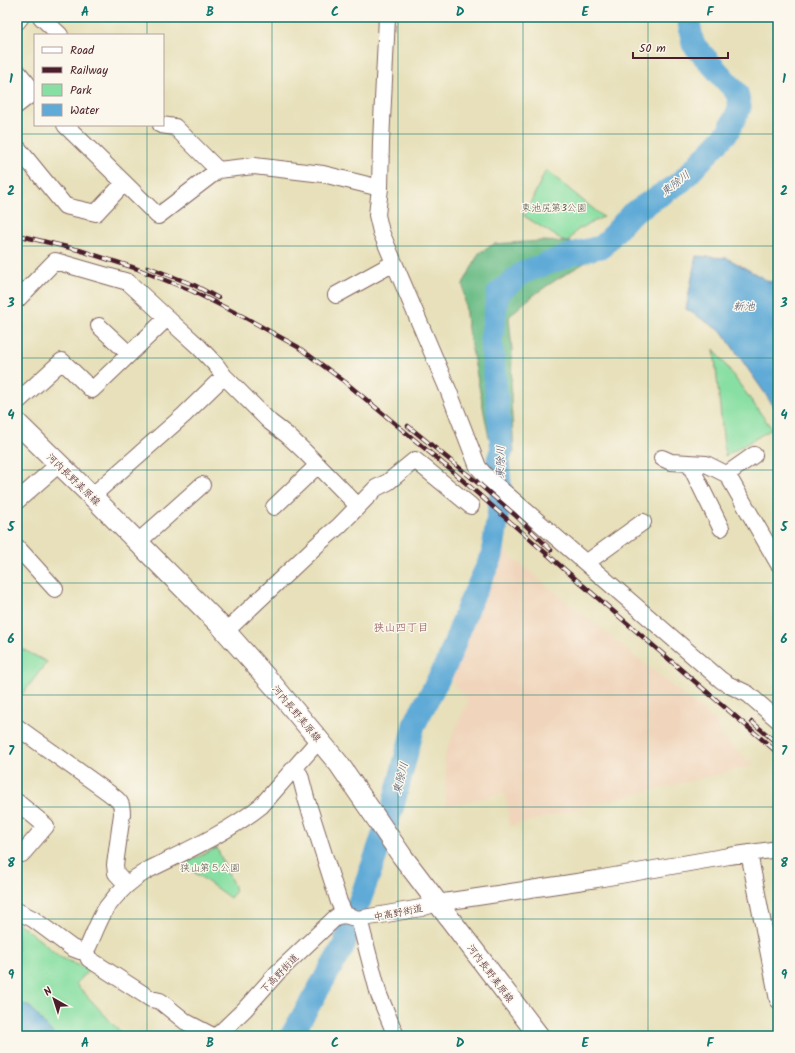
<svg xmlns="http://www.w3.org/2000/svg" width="795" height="1053" font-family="Kalam,'Klee One',sans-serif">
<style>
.built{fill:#f0d5bc}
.green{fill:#88dfa3;stroke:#697f67}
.forest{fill:#6ebe89;stroke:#5c6e5a}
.water{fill:#5faad7;stroke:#546481}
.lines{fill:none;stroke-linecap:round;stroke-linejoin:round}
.river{stroke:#5faad7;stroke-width:23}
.minor-casing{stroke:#81635d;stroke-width:18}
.major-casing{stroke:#81635d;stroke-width:22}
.minor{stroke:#fff;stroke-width:16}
.major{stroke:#fff;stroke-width:20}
.rail-casing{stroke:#4a1f2b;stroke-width:4.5}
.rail{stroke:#fbf7ec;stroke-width:3;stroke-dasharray:9;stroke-linecap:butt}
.grid{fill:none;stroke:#0f766e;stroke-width:1;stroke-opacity:0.55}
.labels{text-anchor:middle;stroke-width:3;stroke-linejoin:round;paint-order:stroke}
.park-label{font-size:10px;fill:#5d594f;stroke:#fbf7ec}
.street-label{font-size:10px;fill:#4a1f2b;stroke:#fbf7ec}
.water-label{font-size:11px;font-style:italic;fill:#525770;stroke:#fbf7ec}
.neighbourhood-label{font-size:11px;fill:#894e53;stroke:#fbf7ec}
.neatline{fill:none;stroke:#0f766e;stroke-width:1.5}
.grid-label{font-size:13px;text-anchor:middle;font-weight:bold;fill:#0f766e}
</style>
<rect width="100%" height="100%" fill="#fbf7ec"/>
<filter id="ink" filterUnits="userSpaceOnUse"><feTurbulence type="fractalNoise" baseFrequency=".025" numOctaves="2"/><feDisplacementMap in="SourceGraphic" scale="8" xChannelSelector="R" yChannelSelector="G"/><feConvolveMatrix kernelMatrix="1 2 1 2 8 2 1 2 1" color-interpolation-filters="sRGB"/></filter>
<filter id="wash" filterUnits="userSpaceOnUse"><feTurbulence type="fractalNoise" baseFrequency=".012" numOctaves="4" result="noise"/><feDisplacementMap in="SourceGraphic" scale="16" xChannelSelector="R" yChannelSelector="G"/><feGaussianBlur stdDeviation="0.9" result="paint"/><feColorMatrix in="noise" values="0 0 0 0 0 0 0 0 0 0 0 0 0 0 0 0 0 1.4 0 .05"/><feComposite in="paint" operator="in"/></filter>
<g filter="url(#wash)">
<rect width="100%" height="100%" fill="#e7e0ba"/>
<path class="built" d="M 500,548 L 717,722 L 720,736 L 754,765 L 510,826 L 505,793 L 446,807 L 445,753 L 468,701 L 449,678 L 456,669 Z"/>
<path class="green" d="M 546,170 L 603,217 L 577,230 L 567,243 L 524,216 Z
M 714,349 L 772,429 L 725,456 Z
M 20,648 L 47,662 L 17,701 L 17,651 Z
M 217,848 L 236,891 L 230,898 L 183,864 Z
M 17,922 L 41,941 L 60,957 L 89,970 L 76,984 L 124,1036 L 17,1036 Z"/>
<path class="forest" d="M 541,241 L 584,243 L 586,262 C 559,278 532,293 509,317 L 512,350 L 511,399 L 514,453 L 489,438 L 467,324 L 463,284 L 479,253 L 494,244 Z"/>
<path class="water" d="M 696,256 L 727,258 L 770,282 L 778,280 L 778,414 L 764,392 L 722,332 L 686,309 Z
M 17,1001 L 30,1007 L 55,1036 L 17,1036 Z"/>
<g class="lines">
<path class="river" d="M 291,1036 L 343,947 L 374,861 L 393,806 L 414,725 L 448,661 L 468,607 L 492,556 L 501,495 L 498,460 L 500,454 L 502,451 L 491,340 L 498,293 L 524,272 L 576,253 L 596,248 L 602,247 L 631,214 L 682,181 L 728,132 L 740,107 L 737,93 L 693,44 L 688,17"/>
</g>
</g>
<g filter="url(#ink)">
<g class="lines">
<g class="minor-casing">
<path id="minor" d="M 41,17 L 60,35
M 387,17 L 381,142 L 380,188 L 377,215 L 381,232 L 449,392 L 478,467 L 485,475 L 490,480 L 721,680 L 727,684 L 748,694 L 778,720
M 17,22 L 21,17
M 17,71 L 35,93
M 17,105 L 34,92
M 65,125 L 158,216 L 218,170 L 254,166 L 323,174 L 380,188
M 161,125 L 175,127 L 218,170
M 17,147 L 65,206 L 96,213 L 124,183
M 336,295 L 394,263
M 17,300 L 55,261 L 128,282 L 167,318 L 198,346 L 216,365 L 224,376 L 270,422 L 287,435 L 304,451 L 358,506
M 99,326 L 129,354
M 17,402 L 62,361 L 92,390 L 167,318
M 662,458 L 671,462 L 706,464 L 726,474 L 727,474 L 778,563
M 689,463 L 721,528
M 727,474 L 754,455
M 92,496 L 184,415 L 224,376
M 17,501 L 59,464
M 274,507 L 318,465
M 138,542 L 202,485
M 17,547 L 55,589
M 586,563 L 643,522
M 226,631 L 318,544 L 339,526 L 376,488 L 388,482 L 415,460 L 471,506
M 17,727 L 109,793 C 119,801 122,801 122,814 L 115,865 L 116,873 L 127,885
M 293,770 L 300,775 L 306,798 L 339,902 L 345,915 L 358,919 L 421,908 L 437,903 L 597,879 L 729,856 L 778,849
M 17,802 L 46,826 L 22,854 L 17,849
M 749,853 L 778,1000
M 17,911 L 33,919 L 72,948 L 80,951 L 85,950 L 88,947 C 94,934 99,919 107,907 C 118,892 132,879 148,870 C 186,851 227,833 261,806 L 319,740
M 359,919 L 379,995 L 396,1036
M 85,950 L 89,959 L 151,999 L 160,1001 L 186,1022 L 213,1036
M 217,1036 L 245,1009 L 277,973 L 334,919 L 338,916 L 345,915"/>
</g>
<g class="major-casing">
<path id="major" d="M 17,423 L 92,496 L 220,625 L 274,686 L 339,764 L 402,856 L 539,1036"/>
</g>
<use href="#minor" class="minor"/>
<use href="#major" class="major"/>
<g class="rail-casing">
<path id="rail" d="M 17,235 L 79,250 L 135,268 L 192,291 L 244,317 L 298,347 L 345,382 L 452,471 L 564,569 L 778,753
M 148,267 L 194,285 L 218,298
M 408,426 L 478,483 L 515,515 L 551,550
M 752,722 L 778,744"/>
</g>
<use href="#rail" class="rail"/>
</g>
</g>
<path class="grid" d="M 147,17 L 147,35M 272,17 L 272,1036M 398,17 L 398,1036M 523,17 L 523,1036M 648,17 L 648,1036M 147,125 L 147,1036M 17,134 L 778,134M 17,246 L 778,246M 17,358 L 778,358M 17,470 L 778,470M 17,583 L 778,583M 17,695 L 778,695M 17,807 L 778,807M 17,919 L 778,919"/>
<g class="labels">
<g class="park-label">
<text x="554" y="211">東池尻第3公園</text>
<text x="210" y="871">狭山第５公園</text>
</g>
<g class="street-label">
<text transform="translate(74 479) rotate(44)" y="4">河内長野美原線</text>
<text transform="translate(297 713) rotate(50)" y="4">河内長野美原線</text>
<text transform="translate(398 912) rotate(-11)" y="4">中高野街道</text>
<text transform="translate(279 973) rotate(-46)" y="4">下高野街道</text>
<text transform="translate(491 973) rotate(53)" y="4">河内長野美原線</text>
</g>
<g class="water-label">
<text transform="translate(675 183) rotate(-38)" y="4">東除川</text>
<text x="744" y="310">新池</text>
<text transform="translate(500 462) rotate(-89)" y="4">東除川</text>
<text transform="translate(400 778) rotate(-76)" y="4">東除川</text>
</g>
<g class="neighbourhood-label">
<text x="401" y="631">狭山四丁目</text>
</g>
</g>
<rect width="795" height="1053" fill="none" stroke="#fbf7ec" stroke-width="44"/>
<rect x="34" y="34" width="130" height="92" fill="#fbf7ec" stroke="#b4a19f"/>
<rect x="42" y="47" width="20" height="6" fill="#ffffff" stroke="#b4a19f"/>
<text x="70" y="54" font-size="12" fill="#4a1f2b">Road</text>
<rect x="42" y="67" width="20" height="6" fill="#4a1f2b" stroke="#b4a19f"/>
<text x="70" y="74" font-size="12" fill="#4a1f2b">Railway</text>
<rect x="42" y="84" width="20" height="12" fill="#88dfa3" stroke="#b4a19f"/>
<text x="70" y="94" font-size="12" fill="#4a1f2b">Park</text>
<rect x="42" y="104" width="20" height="12" fill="#5faad7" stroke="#b4a19f"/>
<text x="70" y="114" font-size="12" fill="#4a1f2b">Water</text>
<g transform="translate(54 999) rotate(321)" stroke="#fbf7ec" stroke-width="3" paint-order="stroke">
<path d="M0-3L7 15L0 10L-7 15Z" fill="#4a1f2b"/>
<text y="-6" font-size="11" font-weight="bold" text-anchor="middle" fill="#4a1f2b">N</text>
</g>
<path d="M633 52v6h95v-6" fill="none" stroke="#4a1f2b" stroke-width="2"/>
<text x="639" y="52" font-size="12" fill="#4a1f2b" stroke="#fbf7ec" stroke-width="3" paint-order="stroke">50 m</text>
<rect x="22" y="22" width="751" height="1009" class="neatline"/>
<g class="grid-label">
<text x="85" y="16">A</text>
<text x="210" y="16">B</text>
<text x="335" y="16">C</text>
<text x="460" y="16">D</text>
<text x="585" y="16">E</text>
<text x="710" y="16">F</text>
<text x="11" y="83">1</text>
<text x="784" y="83">1</text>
<text x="11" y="195">2</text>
<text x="784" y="195">2</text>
<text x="11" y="307">3</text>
<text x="784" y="307">3</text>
<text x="11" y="419">4</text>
<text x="784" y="419">4</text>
<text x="11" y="531">5</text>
<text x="784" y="531">5</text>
<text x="11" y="643">6</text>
<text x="784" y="643">6</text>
<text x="11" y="755">7</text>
<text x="784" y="755">7</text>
<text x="11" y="867">8</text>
<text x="784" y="867">8</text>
<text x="11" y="979">9</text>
<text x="784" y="979">9</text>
<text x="85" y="1047">A</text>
<text x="210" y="1047">B</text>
<text x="335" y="1047">C</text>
<text x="460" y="1047">D</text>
<text x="585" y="1047">E</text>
<text x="710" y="1047">F</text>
</g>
</svg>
